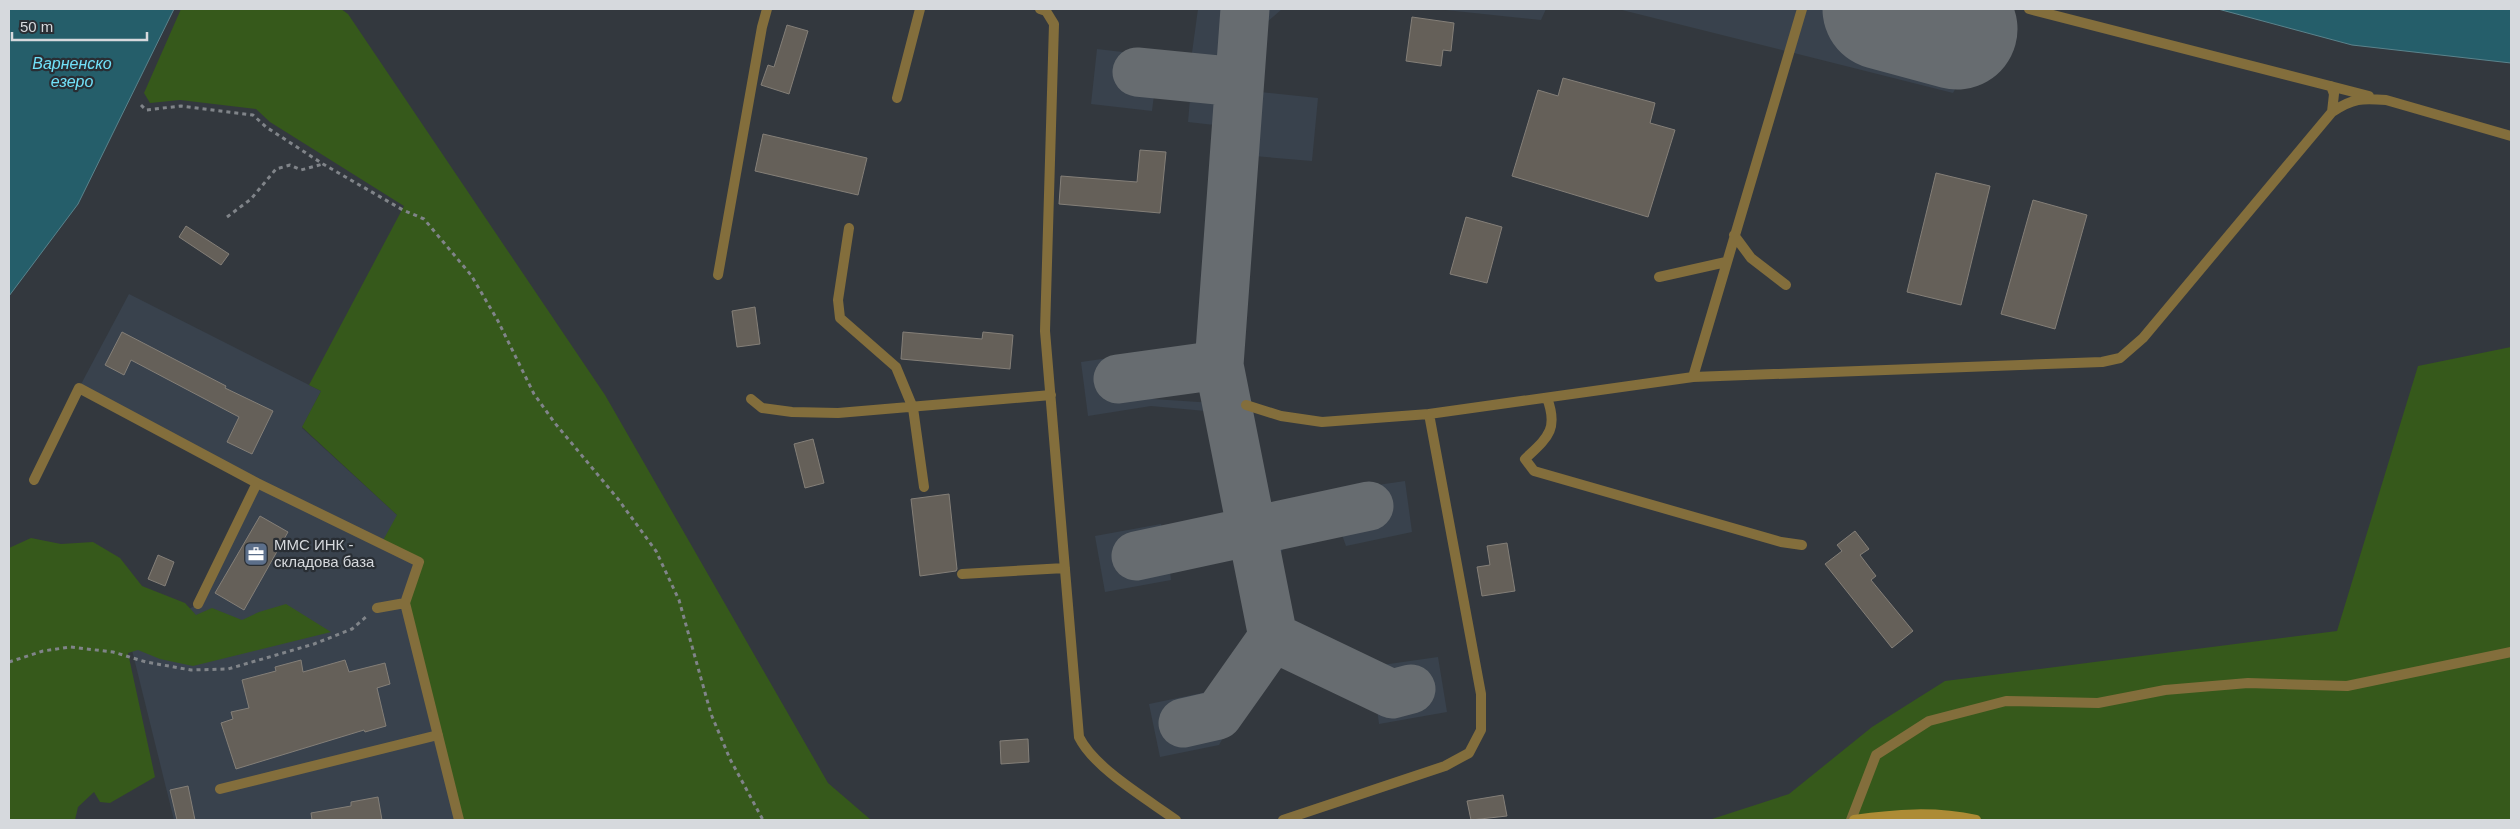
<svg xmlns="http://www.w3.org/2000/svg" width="2520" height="829" font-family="Arial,sans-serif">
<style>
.built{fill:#39424d;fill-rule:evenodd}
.green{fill:#36591b}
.water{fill:#255e6a;stroke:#5a838c}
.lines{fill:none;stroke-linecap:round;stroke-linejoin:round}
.taxiway{stroke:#676c70;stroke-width:49}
.runway{stroke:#676c70;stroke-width:121}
.building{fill:#656059;stroke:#847f78}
.path{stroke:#808489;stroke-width:3;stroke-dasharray:4 4;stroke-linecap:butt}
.lane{stroke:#836e3c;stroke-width:10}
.secondary{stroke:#ad8b35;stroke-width:10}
.labels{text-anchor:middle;stroke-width:4.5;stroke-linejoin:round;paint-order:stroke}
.poi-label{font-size:15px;fill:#d6d9dd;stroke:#292e34;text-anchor:start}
.water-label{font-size:16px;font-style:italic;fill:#71e0f8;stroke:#292e34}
</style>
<rect width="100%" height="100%" fill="#33383e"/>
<path class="built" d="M 1198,9 L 1282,9 L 1267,22 L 1260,92 L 1318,98 L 1312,161 L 1254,156 L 1236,357 L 1249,419 L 1261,498 L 1284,514 L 1332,504 L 1343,490 L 1405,481 L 1412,532 L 1346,546 L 1341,532 L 1285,545 L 1276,564 L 1292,632 L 1361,668 L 1438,657 L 1447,712 L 1379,724 L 1377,709 L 1294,659 L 1265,665 L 1219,745 L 1160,757 L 1149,704 L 1221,689 L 1257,640 L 1238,563 L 1228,552 L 1169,563 L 1171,580 L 1105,592 L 1095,536 L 1161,524 L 1165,542 L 1218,531 L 1233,502 L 1216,412 L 1151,406 L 1088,416 L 1081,362 L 1143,353 L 1145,365 L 1188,359 L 1206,341 L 1223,126 L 1188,122 L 1190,99 L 1154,95 L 1152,111 L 1091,104 L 1097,49 L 1191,60 ZM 1195,382 L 1211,392 L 1214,403 L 1153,399 L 1149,390 Z
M 1436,9 L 1546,9 L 1541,20 Z
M 1618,9 L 1992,9 L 1988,31 L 1953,93 Z
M 129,294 L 321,391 L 302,428 L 397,515 L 419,562 L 459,820 L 174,820 L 130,642 L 198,604 L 257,483 L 79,388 Z"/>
<path class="green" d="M 181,9 L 341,9 L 348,14 L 605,395 L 828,783 L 871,820 L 459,820 L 405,603 L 419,563 L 381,544 L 397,515 L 302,427 L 321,391 L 309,385 L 404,206 L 270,122 L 256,109 L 180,100 L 150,103 L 144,93 Z
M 2511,347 L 2511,820 L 1709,820 L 1789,794 L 1872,727 L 1945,681 L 2337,631 L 2418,366 Z
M 31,538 L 61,544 L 93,542 L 120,558 L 142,586 L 185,603 L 196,615 L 212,608 L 242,620 L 259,612 L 286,604 L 331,632 L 193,666 L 160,659 L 138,650 L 128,653 L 155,777 L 110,803 L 100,802 L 94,792 L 78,807 L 75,820 L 9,820 L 9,548 Z"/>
<path class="water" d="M 9,9 L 174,9 L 78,204 L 9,296 Z
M 2218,9 L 2511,9 L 2511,63 L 2352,45 Z"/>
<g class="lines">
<path class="taxiway" d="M 1137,72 L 1238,82
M 1118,379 L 1219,365
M 1136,556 L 1369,506
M 1273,637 L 1392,694 L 1411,689
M 1183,723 L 1218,715 L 1273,637 L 1219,365 L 1245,9"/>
<path class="runway" d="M 1883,9 L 1957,29"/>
</g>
<path class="building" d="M 1412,17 L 1454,23 L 1451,51 L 1443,50 L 1441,66 L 1406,61 Z
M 787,25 L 808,31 L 789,94 L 761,85 L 768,65 L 774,67 Z
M 1563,78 L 1655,103 L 1650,123 L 1675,130 L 1648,217 L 1512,176 L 1538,90 L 1558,96 Z
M 763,134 L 867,158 L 858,195 L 755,171 Z
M 1140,150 L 1166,152 L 1160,213 L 1059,204 L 1061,176 L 1137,182 Z
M 1936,173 L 1990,186 L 1961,305 L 1907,292 Z
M 2033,200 L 2087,215 L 2055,329 L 2001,314 Z
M 1466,217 L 1502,227 L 1487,283 L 1450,274 Z
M 186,226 L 229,254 L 221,265 L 179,237 Z
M 755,307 L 760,344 L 737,347 L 732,311 Z
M 122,332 L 226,386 L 225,388 L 273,411 L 252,454 L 227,442 L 239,417 L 131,360 L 124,375 L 105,365 Z
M 903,332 L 982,339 L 983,332 L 1013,335 L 1010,369 L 901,359 Z
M 813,439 L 824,483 L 805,488 L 794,444 Z
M 949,494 L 957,569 L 956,571 L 920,576 L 911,499 Z
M 260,516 L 288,532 L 244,610 L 215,593 Z
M 1855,531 L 1869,549 L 1860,555 L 1876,576 L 1871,580 L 1913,631 L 1892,648 L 1825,564 L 1842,551 L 1837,545 Z
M 1507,543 L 1515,591 L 1482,596 L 1477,567 L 1490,565 L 1487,546 Z
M 158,555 L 174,562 L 165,586 L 148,579 Z
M 301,660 L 303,672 L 345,660 L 349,672 L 385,663 L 390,684 L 377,688 L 386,726 L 365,732 L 364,730 L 236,769 L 221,723 L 233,719 L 231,712 L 249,708 L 242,680 L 276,671 L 275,667 Z
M 1028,739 L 1029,762 L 1001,764 L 1000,741 Z
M 188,786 L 195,820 L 177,820 L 170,790 Z
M 1503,795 L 1507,816 L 1471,820 L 1467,801 Z
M 378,797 L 382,820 L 312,820 L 311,813 L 351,806 L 351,802 Z"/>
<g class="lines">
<path class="path" d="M 141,105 L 146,110 L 181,106 L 253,115 L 266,127 L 323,164 L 403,210 L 424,219 L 471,275 L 498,321 L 534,394 L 554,422 L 618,499 L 656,551 L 679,600 L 711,714 L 730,759 L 763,820
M 227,217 L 251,199 L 276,169 L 290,165 L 301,170 L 323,164
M 9,662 L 43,651 L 70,647 L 113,652 L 146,662 L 191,670 L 228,669 L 314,644 L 352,629 L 367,616"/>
<path class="lane" d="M 1040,9 L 1046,11 L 1054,24 L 1045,331 L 1079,737 C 1094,768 1147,799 1176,820
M 2029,9 L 2369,96
M 2331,86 L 2334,94 L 2332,112
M 897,98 L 920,9
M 849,228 L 838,300 L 840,318 L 896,367 L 913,408 L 924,487
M 1734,235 L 1751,258 L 1786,285
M 718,275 L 762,27 L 767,9
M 1659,277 L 1726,262
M 1693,377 L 2102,362 L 2120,358 L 2143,338 L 2332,112 C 2353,98 2362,98 2386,100 L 2511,136
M 1547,398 C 1559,430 1547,438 1525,459 L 1534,471 L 1781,542 L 1802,545
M 751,399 L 762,408 L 792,412 L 838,413 L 1051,395
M 1246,405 L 1281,416 L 1322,422 L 1429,414
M 34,480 L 79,388 L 257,483 L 419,562 L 405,603 L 459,820
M 962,574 L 1065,568
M 198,604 L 257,483
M 377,608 L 405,603
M 220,789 L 438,735
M 1283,820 L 1445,766 L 1469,753 L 1481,730 L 1481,694 L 1429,414 L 1693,377 L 1802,9
M 1851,820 L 1876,755 L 1929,721 L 2006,701 L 2098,703 L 2165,690 L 2248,683 L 2347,686 L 2511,652"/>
<path class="secondary" d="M 1854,820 C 1895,814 1935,811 1976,820"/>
</g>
<defs>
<g id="office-square" transform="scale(1.25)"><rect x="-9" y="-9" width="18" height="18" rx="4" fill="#5c6f8a" stroke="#292e34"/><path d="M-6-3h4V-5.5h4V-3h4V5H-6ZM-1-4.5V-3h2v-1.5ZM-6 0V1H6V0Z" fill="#fff"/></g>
</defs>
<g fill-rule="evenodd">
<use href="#office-square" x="256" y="554"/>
</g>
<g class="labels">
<g class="poi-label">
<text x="274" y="550">ММС ИНК -<tspan x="274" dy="17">складова база</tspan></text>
</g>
<g class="water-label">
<text x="72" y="69">Варненско<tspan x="72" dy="18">езеро</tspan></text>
</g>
</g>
<rect width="2520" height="829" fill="none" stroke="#d6d9dd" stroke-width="20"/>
<path d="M12 32v8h135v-8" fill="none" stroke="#d6d9dd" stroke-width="2.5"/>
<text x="20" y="32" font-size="15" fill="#d6d9dd" stroke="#292e34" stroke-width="4" paint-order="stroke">50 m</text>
</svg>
